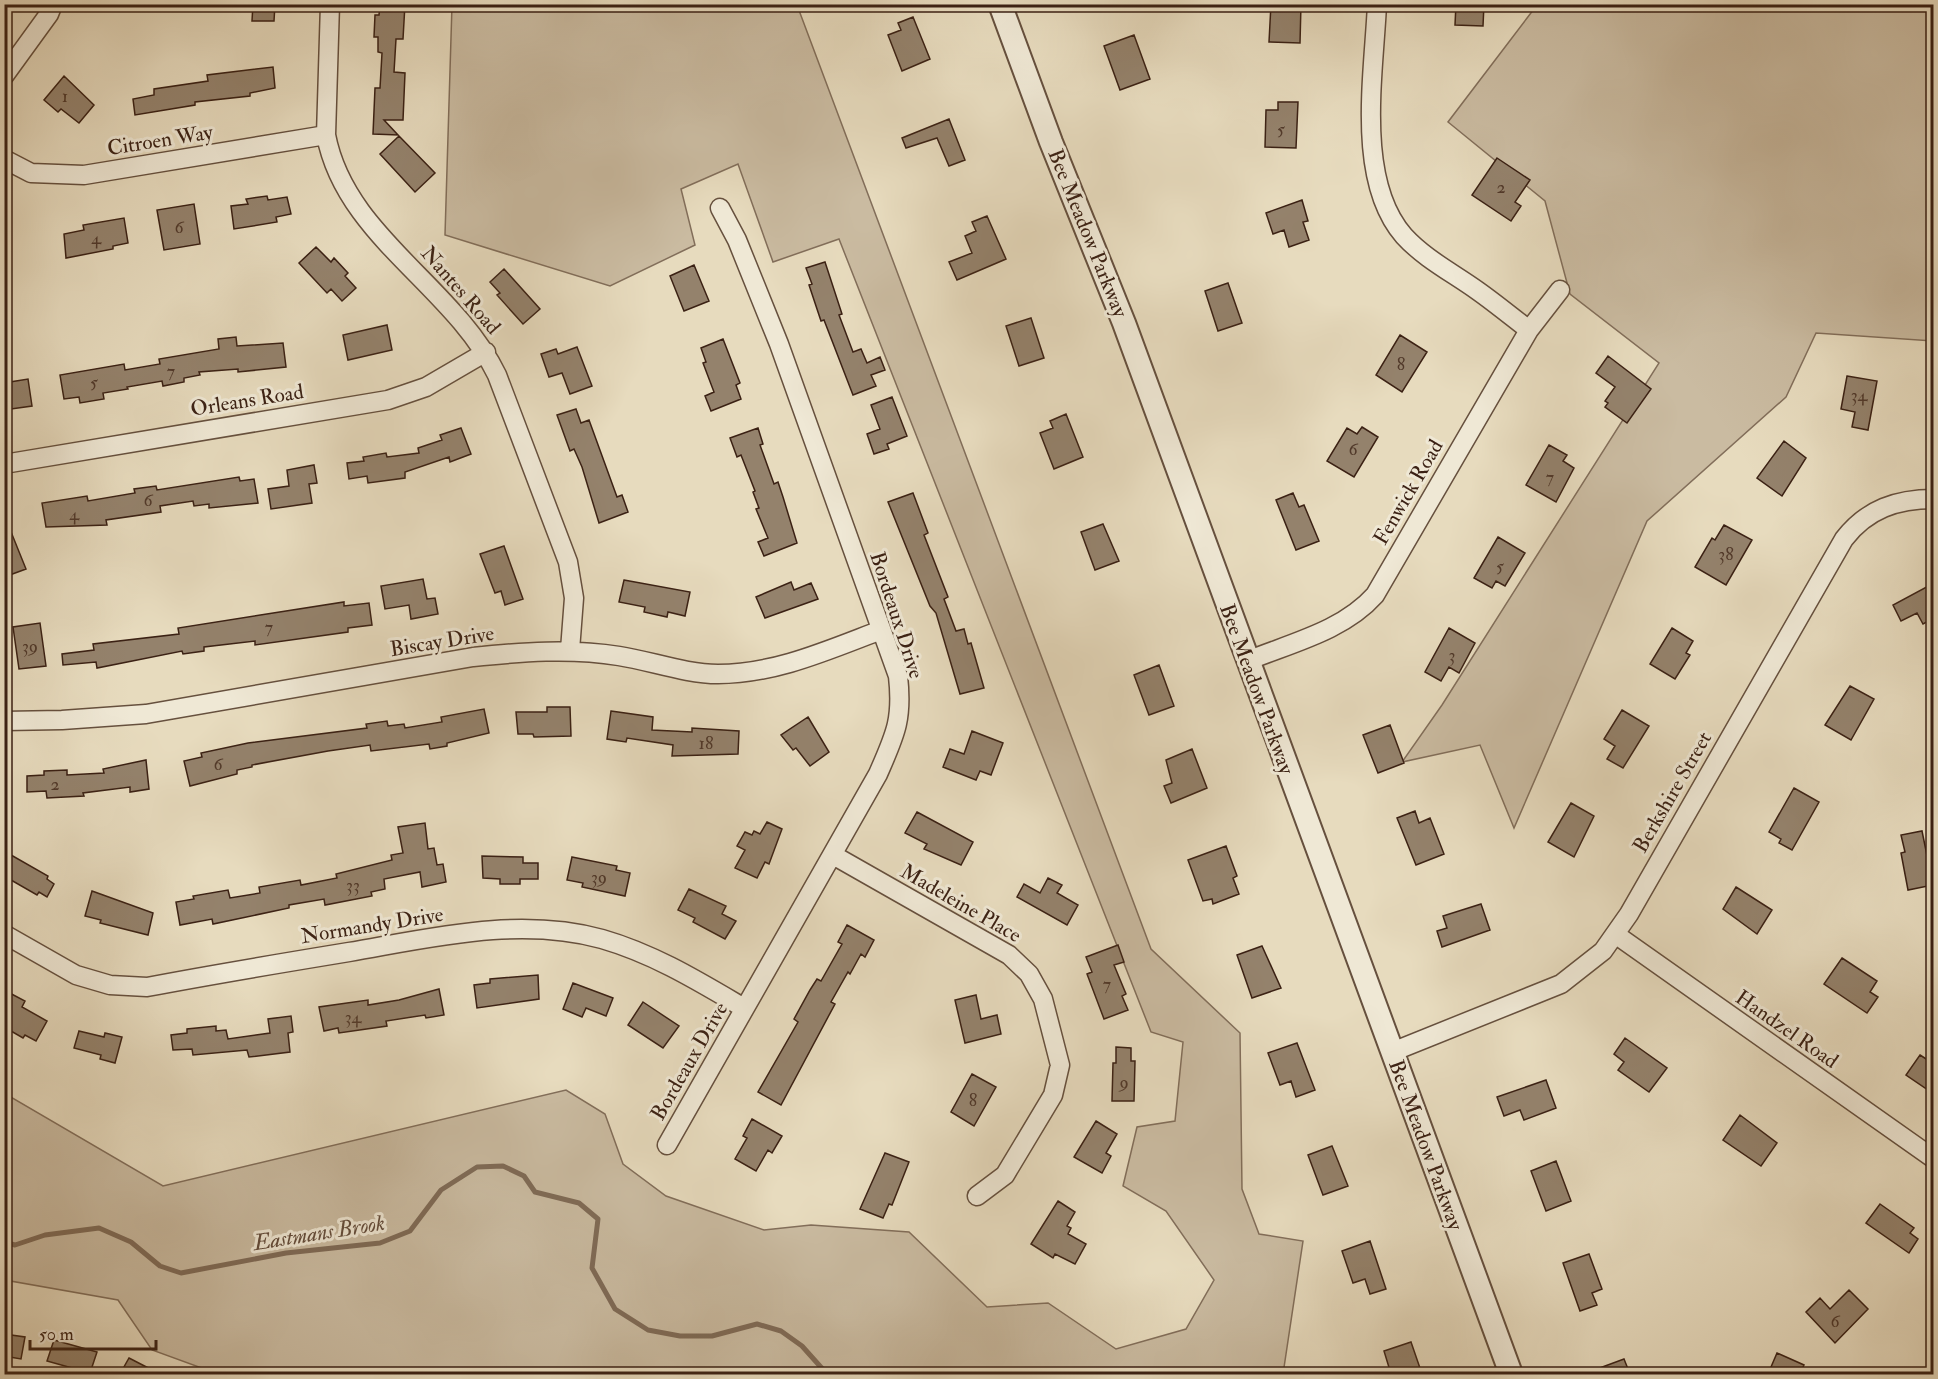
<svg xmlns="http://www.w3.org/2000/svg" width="1938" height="1379" font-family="'IM FELL Double Pica',serif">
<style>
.green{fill:#cabba1;stroke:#826e5a;stroke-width:1.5}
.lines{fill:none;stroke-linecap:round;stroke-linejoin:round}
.stream{stroke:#7f6b57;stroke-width:5}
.building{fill:#94826c;stroke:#3b2114;stroke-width:1.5}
.minor-casing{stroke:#66503e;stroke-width:21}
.tertiary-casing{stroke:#66503e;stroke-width:26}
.minor{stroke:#efe8d5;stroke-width:18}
.tertiary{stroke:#efe8d5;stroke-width:22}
.labels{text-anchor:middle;stroke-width:6;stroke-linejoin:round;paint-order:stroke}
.number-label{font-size:18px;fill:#51392a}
.street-label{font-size:21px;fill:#3b2114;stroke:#efe8d5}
.water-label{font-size:22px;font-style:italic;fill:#634c3b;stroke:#efe8d5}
</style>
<rect width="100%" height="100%" fill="#e7dbbe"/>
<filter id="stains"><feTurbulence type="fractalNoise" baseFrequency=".00333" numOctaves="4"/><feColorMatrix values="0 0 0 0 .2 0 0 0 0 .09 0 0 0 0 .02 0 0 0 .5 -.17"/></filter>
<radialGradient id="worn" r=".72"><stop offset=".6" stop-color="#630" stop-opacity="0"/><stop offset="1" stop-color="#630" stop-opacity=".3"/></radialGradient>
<path class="green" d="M 452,5 L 797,5 L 1151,949 L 1240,1033 L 1242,1189 L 1259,1234 L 1303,1241 L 1283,1374 L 218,1374 L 152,1350 L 118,1300 L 5,1280 L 4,1093 L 163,1186 L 566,1090 L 605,1114 L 623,1164 L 666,1196 L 764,1230 L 811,1225 L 909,1232 L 987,1307 L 1048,1303 L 1116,1349 L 1186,1329 L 1214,1280 L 1166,1211 L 1123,1186 L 1137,1127 L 1175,1121 L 1183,1042 L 1151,1032 L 839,239 L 773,262 L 738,164 L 681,189 L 695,245 L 610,286 L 445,235 Z
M 1537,5 L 1933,5 L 1933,341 L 1816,333 L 1786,397 L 1647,521 L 1514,828 L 1480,745 L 1402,762 L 1442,705 L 1659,363 L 1570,294 L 1545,201 L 1448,122 Z"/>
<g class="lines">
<path class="stream" d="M 4,1242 L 15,1245 L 45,1235 L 99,1228 L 131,1242 L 160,1266 L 181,1273 L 286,1253 L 380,1243 L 410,1231 L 441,1190 L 477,1167 L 503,1166 L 524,1176 L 535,1192 L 579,1203 L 598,1219 L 592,1268 L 615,1309 L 648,1330 L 680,1336 L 712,1336 L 757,1324 L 781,1331 L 802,1346 L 827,1374"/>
</g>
<path class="building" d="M 253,4 L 275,4 L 274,21 L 252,21 Z
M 380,4 L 405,4 L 403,39 L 396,39 L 394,72 L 405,73 L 403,120 L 384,120 L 398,135 L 373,134 L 375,88 L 380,88 L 382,53 L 378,52 L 378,37 L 374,37 L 375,15 L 379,15 Z
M 1271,4 L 1301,4 L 1300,43 L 1269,42 Z
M 1456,4 L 1484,4 L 1483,26 L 1455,25 Z
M 913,17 L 930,59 L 902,71 L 888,35 L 901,30 L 898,23 Z
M 1134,35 L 1150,79 L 1120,90 L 1104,46 Z
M 273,67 L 275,88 L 250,93 L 250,96 L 195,102 L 195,105 L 135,115 L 133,99 L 154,95 L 154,89 L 208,81 L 207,75 Z
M 64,76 L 94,105 L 79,123 L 61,109 L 58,112 L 44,100 Z
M 1278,102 L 1298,102 L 1296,148 L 1265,147 L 1266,110 L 1278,110 Z
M 949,119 L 965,160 L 949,166 L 937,138 L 906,148 L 902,138 Z
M 399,136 L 435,173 L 415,192 L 380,154 Z
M 1497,158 L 1530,180 L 1515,202 L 1521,206 L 1511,221 L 1472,195 Z
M 267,196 L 268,200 L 287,197 L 291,214 L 276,217 L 277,222 L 234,229 L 231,206 L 248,204 L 246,199 Z
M 1302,200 L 1308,221 L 1303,222 L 1309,240 L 1289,247 L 1284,230 L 1273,234 L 1266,213 Z
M 194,204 L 200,244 L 164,250 L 157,210 Z
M 987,216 L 1006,259 L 957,280 L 949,262 L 972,253 L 965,236 L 976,231 L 972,222 Z
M 124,218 L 128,243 L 113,246 L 113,249 L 66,258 L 64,234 L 84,230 L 83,225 Z
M 316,247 L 331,262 L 334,258 L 348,273 L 345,276 L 356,288 L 342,301 L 331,289 L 327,293 L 299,263 Z
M 825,262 L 842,314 L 839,315 L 853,352 L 861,349 L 867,363 L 880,357 L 885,370 L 871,375 L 876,386 L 853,395 L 824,320 L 821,321 L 809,285 L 812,284 L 806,268 Z
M 694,265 L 709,301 L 684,311 L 670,276 Z
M 504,269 L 540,309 L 523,324 L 497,295 L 500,293 L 490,282 Z
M 1228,283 L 1242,323 L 1218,331 L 1205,291 Z
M 1031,318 L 1044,358 L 1019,366 L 1006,326 Z
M 387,325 L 392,350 L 348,360 L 343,335 Z
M 1400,335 L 1427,352 L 1402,392 L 1376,375 Z
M 236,337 L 237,346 L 283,343 L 286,367 L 238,372 L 238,369 L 199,372 L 200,375 L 184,378 L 184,382 L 163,386 L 162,381 L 127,387 L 128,389 L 103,393 L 104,399 L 80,403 L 79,397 L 64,399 L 60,375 L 124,364 L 125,370 L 160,364 L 159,359 L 219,349 L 218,339 Z
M 723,339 L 740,383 L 736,385 L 741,399 L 711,411 L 705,396 L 714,392 L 703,363 L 706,362 L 701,348 Z
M 577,347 L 592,386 L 570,394 L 562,373 L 549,377 L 541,354 L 556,349 L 558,354 Z
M 1608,356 L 1651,389 L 1627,423 L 1605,407 L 1608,403 L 1605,401 L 1615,387 L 1596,373 Z
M 1847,376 L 1877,381 L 1868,430 L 1852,427 L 1855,412 L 1841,409 Z
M 28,379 L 32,406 L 4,410 L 4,383 Z
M 892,397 L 907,436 L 887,444 L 889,449 L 874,454 L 867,434 L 880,429 L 871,405 Z
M 576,409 L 581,423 L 589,420 L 617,497 L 622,495 L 628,512 L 599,523 L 582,467 L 574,449 L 570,451 L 557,415 Z
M 1066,414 L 1083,457 L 1054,469 L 1040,433 L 1053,428 L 1050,421 Z
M 1362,427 L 1378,437 L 1354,477 L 1327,461 L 1347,428 L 1357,434 Z
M 461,428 L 471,454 L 450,462 L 449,457 L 405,472 L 405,478 L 368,483 L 367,476 L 349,479 L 347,463 L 364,461 L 363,457 L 386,453 L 387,457 L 419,453 L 418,448 L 442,440 L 440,435 Z
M 758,428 L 763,444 L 760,445 L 774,484 L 778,482 L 783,497 L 797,543 L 764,556 L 758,542 L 768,538 L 756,509 L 759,508 L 753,492 L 755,491 L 741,455 L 737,457 L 730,438 Z
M 1784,441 L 1806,458 L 1782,496 L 1757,478 Z
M 1549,445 L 1567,455 L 1563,461 L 1574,468 L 1556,502 L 1526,485 Z
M 314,465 L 317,483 L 309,484 L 312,503 L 271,509 L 268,489 L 289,486 L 287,470 Z
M 239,477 L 240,481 L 254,479 L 258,503 L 209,508 L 209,504 L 194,506 L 193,501 L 160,506 L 161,512 L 106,520 L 107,525 L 46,527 L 42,503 L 87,496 L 88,501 L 135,493 L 134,489 L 156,486 L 157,490 Z
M 913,493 L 928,533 L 924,535 L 948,597 L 944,599 L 956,631 L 964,629 L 968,644 L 971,643 L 984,688 L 960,694 L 936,613 L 930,606 L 888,502 Z
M 1293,493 L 1299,507 L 1304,505 L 1319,541 L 1296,550 L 1276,500 Z
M 5,517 L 26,569 L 7,576 L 4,568 Z
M 1103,524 L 1119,561 L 1095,570 L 1081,532 Z
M 1724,525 L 1752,540 L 1726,585 L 1695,567 L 1712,538 L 1715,540 Z
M 1498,537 L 1525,553 L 1505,586 L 1496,581 L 1492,588 L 1474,578 Z
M 504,546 L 523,599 L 505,605 L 501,591 L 495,593 L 480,554 Z
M 423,579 L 427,599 L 435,598 L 438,614 L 411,619 L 409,605 L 385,609 L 381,586 Z
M 624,580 L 690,592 L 685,616 L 668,612 L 667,617 L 644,612 L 645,607 L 619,602 Z
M 791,582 L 794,590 L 811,583 L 818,599 L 765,618 L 756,597 Z
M 1934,583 L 1934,618 L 1923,624 L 1917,613 L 1901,621 L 1893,605 Z
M 344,602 L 344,606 L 369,603 L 372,625 L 348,628 L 348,632 L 255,645 L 255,641 L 204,647 L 204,651 L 183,654 L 182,651 L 97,668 L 96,662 L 63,665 L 62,654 L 94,650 L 93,644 L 179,634 L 178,628 Z
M 40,623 L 46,666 L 19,669 L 13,627 Z
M 1449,628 L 1475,643 L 1459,673 L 1449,667 L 1441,681 L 1425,672 Z
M 1672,628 L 1693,641 L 1686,653 L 1690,655 L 1675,679 L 1650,664 Z
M 1159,665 L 1174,706 L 1149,715 L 1134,675 Z
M 1850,686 L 1874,699 L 1851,740 L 1825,725 Z
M 547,707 L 570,707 L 571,736 L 534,737 L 533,734 L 518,734 L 516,712 L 547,712 Z
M 484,709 L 489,733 L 447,743 L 447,746 L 430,749 L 429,744 L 371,751 L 370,745 L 328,751 L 252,765 L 252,767 L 237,770 L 237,774 L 190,786 L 184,761 L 202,757 L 201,753 L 248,743 L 367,728 L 366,724 L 387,721 L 388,726 L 404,724 L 405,728 L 442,722 L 441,717 Z
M 1622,710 L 1649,726 L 1623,768 L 1607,759 L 1615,746 L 1604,739 Z
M 611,711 L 653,717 L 652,730 L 692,732 L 692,728 L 739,731 L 738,754 L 672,756 L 673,745 L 627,738 L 626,742 L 607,739 Z
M 808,717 L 829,752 L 810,766 L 796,748 L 793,750 L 781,735 Z
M 1390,725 L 1404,763 L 1378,773 L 1363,735 Z
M 972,731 L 1003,743 L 991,775 L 980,771 L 976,780 L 943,767 L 950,749 L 964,754 Z
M 1192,749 L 1207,788 L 1171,803 L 1164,786 L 1172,783 L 1166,760 Z
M 146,760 L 149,789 L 130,792 L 130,787 L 83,793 L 84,796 L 47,798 L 46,791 L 27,792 L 27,776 L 44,775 L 44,771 L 67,770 L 67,775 L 104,773 L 103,769 Z
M 1794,788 L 1819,802 L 1792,850 L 1779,843 L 1781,839 L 1769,832 Z
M 1571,803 L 1594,816 L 1574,857 L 1548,842 Z
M 1415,811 L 1419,823 L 1430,818 L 1444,854 L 1416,865 L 1397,818 Z
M 917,812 L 973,842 L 961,865 L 924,849 L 927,844 L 905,833 Z
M 767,822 L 782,829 L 769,864 L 765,862 L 757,878 L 735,868 L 745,850 L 737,846 L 745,832 L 752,835 L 754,831 L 760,834 Z
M 425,823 L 428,849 L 434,848 L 437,865 L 443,864 L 446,882 L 422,887 L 420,872 L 384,879 L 385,889 L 371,892 L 372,896 L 325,905 L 324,899 L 289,905 L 289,908 L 213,924 L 212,919 L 180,925 L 176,902 L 194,899 L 193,896 L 228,890 L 230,898 L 260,893 L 259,887 L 300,880 L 301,885 L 337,878 L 336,874 L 392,860 L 391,855 L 403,853 L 398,827 Z
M 1922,831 L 1933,885 L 1908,890 L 1901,853 L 1905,852 L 1901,835 Z
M 1226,846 L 1237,876 L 1233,878 L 1239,894 L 1213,904 L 1212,899 L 1203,901 L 1188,860 Z
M 4,851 L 48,876 L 47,879 L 54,884 L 47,897 L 39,892 L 37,895 L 4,876 Z
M 482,856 L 523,857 L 523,863 L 538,863 L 538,879 L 520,879 L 520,884 L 500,884 L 500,879 L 483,878 Z
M 572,857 L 617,866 L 616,870 L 630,873 L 625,896 L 582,887 L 583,883 L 567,880 Z
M 1048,878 L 1062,885 L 1057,893 L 1078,905 L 1067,925 L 1017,897 L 1024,884 L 1040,893 Z
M 1736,887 L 1772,910 L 1757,934 L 1723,909 Z
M 689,889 L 726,906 L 722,914 L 736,921 L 725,939 L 693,922 L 695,918 L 678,910 Z
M 92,891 L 153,913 L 148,935 L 100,923 L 101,920 L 85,916 Z
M 1481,904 L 1490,930 L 1442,947 L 1437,931 L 1447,928 L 1443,916 Z
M 847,925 L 874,940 L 865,957 L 861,954 L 850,974 L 848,972 L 831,1002 L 835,1004 L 781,1105 L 758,1092 L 798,1022 L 794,1019 L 810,990 L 817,979 L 821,981 L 842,944 L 838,942 Z
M 1118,945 L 1124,962 L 1114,965 L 1126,994 L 1122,996 L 1128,1010 L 1104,1019 L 1087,974 L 1092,972 L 1086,957 Z
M 1262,946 L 1281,988 L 1252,998 L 1237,955 Z
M 1842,958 L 1877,981 L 1870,992 L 1878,997 L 1867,1013 L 1824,984 Z
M 538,975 L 539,999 L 477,1008 L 474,985 L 490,983 L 490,979 Z
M 573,983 L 613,998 L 606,1016 L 586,1008 L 582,1017 L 563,1009 Z
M 439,989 L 444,1015 L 426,1018 L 425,1015 L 386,1021 L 387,1026 L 339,1033 L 338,1028 L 324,1031 L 319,1007 L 368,1000 L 368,1005 L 399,1000 Z
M 4,990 L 25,1001 L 22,1007 L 47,1021 L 36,1041 L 25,1035 L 23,1038 L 4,1027 Z
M 976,995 L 981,1019 L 997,1015 L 1001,1034 L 965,1043 L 955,1000 Z
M 643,1002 L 679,1026 L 663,1048 L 628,1025 Z
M 291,1016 L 293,1032 L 288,1033 L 290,1052 L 249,1057 L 247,1050 L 193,1055 L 192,1049 L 173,1050 L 171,1035 L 187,1033 L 187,1029 L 216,1026 L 216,1031 L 226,1030 L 228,1039 L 270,1033 L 268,1019 Z
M 79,1031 L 104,1037 L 105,1033 L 122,1037 L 115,1063 L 100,1059 L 101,1055 L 74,1048 Z
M 1625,1038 L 1667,1068 L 1649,1092 L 1618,1070 L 1624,1062 L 1614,1054 Z
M 1297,1043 L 1315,1090 L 1296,1097 L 1291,1081 L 1280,1085 L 1268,1053 Z
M 1116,1047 L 1131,1048 L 1131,1061 L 1135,1061 L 1134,1101 L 1112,1101 L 1113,1063 L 1116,1063 Z
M 1920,1055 L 1934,1064 L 1934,1094 L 1906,1075 Z
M 972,1074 L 996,1087 L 974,1126 L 951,1112 Z
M 1546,1080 L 1556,1108 L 1524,1120 L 1520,1110 L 1504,1116 L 1497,1097 Z
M 1740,1115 L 1777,1143 L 1761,1166 L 1723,1140 Z
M 752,1119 L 782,1136 L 772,1153 L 768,1150 L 756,1171 L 735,1159 L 747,1138 L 743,1136 Z
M 1096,1121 L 1117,1134 L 1106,1153 L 1111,1156 L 1102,1173 L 1074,1157 Z
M 1332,1146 L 1348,1186 L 1323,1195 L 1308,1155 Z
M 885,1153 L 909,1162 L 892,1205 L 889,1204 L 883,1218 L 860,1209 Z
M 1556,1161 L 1571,1201 L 1546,1211 L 1531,1171 Z
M 1058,1201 L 1075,1212 L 1067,1226 L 1071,1228 L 1068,1234 L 1086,1244 L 1075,1264 L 1055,1254 L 1053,1258 L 1031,1244 Z
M 1880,1204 L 1914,1228 L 1910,1233 L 1918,1239 L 1909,1253 L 1866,1223 Z
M 1370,1241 L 1386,1289 L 1370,1294 L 1365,1279 L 1353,1283 L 1342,1251 Z
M 1589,1254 L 1602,1289 L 1592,1293 L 1597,1305 L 1580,1311 L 1563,1263 Z
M 1849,1290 L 1868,1309 L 1835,1343 L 1806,1312 L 1820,1298 L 1830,1309 Z
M 4,1334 L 25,1337 L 21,1359 L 4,1356 Z
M 54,1340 L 97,1352 L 90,1373 L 47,1361 Z
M 1411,1342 L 1422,1374 L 1391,1374 L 1384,1351 Z
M 1777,1353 L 1804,1365 L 1800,1374 L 1768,1374 Z
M 129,1358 L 160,1374 L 120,1374 Z
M 1624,1359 L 1630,1374 L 1586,1374 L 1586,1373 Z"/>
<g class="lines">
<g class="minor-casing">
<path id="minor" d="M 330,4 L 326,135 C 345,236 453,285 497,375 L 568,562 L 574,598 L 570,650
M 1377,4 C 1374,74 1355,180 1404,236 C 1425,259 1453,273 1478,291 C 1495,303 1512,317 1529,330
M 4,76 L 49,14 L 53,4
M 4,159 L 31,173 L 84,175 L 326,135
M 4,464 L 388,400 L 426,387 L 486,352
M 1247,661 C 1291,643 1343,631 1375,595 L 1529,330 L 1560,290
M 4,721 L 62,720 L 146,714 L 473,657 C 522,652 570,648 619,656 C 651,661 686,674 718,674 C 775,674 828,650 881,630
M 833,855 L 1009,955 L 1029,974 L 1043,999 L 1060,1065 L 1053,1095 L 1005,1175 L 977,1196
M 4,934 L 76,975 L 110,985 L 147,987 C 215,974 282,963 349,952 C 431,938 519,916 602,939 C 654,954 698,981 744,1008
M 1615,934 L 1934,1159
M 1392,1052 L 1561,984 L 1603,951 L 1629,914 L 1844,539 C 1867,509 1897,499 1934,499
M 667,1145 L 878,774 C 895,735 903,720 898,676 L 779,344 L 737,240 L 720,208"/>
</g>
<g class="tertiary-casing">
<path id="tertiary" d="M 1000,4 L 1051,142 L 1124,323 L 1511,1374"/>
</g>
<use href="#minor" class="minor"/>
<use href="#tertiary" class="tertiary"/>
</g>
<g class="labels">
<g class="number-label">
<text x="65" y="102">1</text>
<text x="1281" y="135">5</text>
<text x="1501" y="193">2</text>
<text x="179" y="233">6</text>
<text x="96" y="244">4</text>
<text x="1401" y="370">8</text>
<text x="171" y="377">7</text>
<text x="94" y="388">5</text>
<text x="1859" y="401">34</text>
<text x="1353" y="455">6</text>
<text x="1550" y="483">7</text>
<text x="148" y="506">6</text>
<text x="74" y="520">4</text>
<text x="1726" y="560">38</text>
<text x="1500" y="572">5</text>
<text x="269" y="633">7</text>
<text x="30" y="652">39</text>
<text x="1452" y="661">3</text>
<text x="706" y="749">18</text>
<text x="218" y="770">6</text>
<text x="55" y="790">2</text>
<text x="599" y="883">39</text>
<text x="353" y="891">33</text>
<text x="1107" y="990">7</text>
<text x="353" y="1023">34</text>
<text x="1124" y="1088">9</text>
<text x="973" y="1106">8</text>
<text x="1835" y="1327">6</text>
</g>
<g class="street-label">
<text transform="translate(160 140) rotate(-9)" y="7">Citroen Way</text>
<text transform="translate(1088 233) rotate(68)" y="7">Bee Meadow Parkway</text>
<text transform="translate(461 290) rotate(49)" y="7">Nantes Road</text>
<text transform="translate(247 400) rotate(-9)" y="7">Orleans Road</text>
<text transform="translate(1408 492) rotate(-60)" y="7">Fenwick Road</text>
<text transform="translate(897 615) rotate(72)" y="7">Bordeaux Drive</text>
<text transform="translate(442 641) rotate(-9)" y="7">Biscay Drive</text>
<text transform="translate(1257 689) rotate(70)" y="7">Bee Meadow Parkway</text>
<text transform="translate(1672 792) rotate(-60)" y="7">Berkshire Street</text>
<text transform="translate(961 903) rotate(30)" y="7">Madeleine Place</text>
<text transform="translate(372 925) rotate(-9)" y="7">Normandy Drive</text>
<text transform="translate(1787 1029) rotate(35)" y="7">Handzel Road</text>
<text transform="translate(689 1061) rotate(-60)" y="7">Bordeaux Drive</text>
<text transform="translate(1426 1145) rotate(70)" y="7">Bee Meadow Parkway</text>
</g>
<g class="water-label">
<text transform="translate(319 1232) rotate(-9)" y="8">Eastmans Brook</text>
</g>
</g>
<rect width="1938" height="1379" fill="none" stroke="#e7dbbe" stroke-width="24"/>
<rect x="6" y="6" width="1926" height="1367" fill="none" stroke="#3b2114" stroke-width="3"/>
<rect x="12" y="12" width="1914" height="1355" fill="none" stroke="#3b2114" stroke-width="1.5"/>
<path d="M30 1340v9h126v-9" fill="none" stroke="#3b2114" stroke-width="3"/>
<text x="39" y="1340" font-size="18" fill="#3b2114" stroke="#efe8d5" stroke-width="4.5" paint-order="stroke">50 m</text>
<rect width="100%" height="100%" filter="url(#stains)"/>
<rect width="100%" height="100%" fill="url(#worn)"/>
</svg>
